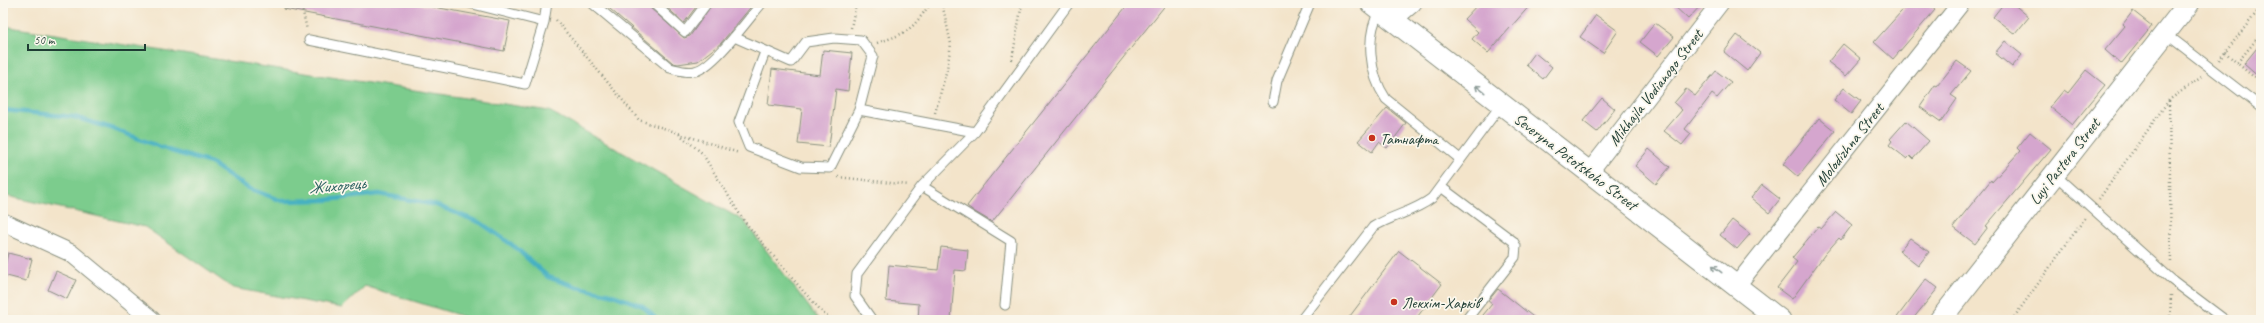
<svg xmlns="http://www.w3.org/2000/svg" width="2264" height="323" font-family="Caveat,sans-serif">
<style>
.green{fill:#7ccc8d;stroke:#4e8460}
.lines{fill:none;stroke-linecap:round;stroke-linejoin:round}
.stream{stroke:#44b0c2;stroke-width:4.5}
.building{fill:#d5a6ce}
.service-casing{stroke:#89907f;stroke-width:11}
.minor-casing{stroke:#89907f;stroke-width:19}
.tertiary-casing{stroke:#89907f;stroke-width:23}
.path{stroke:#89907f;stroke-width:2.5;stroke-dasharray:1 3;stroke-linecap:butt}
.service{stroke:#fff;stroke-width:9}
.minor{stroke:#fff;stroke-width:17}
.tertiary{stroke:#fff;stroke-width:21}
.oneway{stroke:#8f9e9a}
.poi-dot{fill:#c8321e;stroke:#fbf7ec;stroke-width:1.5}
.labels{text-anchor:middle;stroke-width:3.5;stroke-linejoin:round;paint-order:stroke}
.street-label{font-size:16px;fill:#1f3d34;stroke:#fbf7ec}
.poi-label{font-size:16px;fill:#1f3d34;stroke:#fbf7ec;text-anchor:start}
.water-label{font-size:17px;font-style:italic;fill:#2a605f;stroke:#fbf7ec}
</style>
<rect width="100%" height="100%" fill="#fbf7ec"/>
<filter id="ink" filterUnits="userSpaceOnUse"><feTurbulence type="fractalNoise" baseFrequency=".025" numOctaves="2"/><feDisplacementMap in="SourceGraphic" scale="8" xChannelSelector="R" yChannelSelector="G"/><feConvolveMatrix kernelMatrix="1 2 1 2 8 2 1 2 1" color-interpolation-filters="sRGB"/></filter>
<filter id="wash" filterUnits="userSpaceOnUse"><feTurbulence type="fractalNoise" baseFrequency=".012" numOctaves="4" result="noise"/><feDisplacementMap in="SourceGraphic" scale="16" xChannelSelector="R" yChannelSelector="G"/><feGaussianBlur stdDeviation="0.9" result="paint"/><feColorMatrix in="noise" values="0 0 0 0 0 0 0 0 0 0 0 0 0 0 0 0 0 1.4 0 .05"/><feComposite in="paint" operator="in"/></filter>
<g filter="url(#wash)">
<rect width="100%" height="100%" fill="#f3e4ca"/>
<path class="green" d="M 3,26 L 549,111 L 744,221 L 819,320 L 469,320 L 465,317 L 365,286 L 342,308 L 233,288 L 145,227 L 3,195 Z"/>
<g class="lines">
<path class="stream" d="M 3,110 L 74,117 L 111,128 L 171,151 L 211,163 L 248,188 L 282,201 L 326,200 L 379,194 L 436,205 L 481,223 L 515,247 L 548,277 L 577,287 L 610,294 L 643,306 L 657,320"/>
</g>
<g id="blocks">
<path class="building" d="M 285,3 L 412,3 L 510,21 L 504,51 L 284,9 Z
M 603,3 L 647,3 L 649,7 L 684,38 L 690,36 L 713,3 L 754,3 L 721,43 L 698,61 L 678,64 L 673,63 Z
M 662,3 L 699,3 L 684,23 Z
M 1129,3 L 1167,3 L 992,222 L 975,212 L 967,206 Z
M 1479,3 L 1532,3 L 1488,53 L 1472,39 L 1478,32 L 1464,19 Z
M 1671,3 L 1703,3 L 1688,19 Z
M 1909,3 L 1926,3 L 1935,10 L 1893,59 L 1874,42 Z
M 2004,3 L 2012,3 L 2029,17 L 2015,34 L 1993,17 Z
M 2133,11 L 2152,26 L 2121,64 L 2105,50 L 2125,26 L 2123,24 Z
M 1596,15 L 1618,31 L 1603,53 L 1580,37 Z
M 1655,23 L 1674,37 L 1658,56 L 1640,42 Z
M 1737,35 L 1760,53 L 1747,71 L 1724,52 Z
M 2005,41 L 2022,55 L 2012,67 L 1995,53 Z
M 2261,43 L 2261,79 L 2244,64 Z
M 1843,44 L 1861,59 L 1846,76 L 1828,62 Z
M 823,50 L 852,53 L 848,91 L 836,89 L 829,147 L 798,144 L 802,109 L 768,105 L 772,69 L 820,75 Z
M 1535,53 L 1552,67 L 1543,79 L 1526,65 Z
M 1957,61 L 1971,71 L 1951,95 L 1957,99 L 1941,122 L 1920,107 L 1935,85 L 1937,86 Z
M 2086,70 L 2105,85 L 2072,125 L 2050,107 L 2064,90 L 2068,93 Z
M 1716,71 L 1731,82 L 1717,98 L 1712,94 L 1685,129 L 1691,134 L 1682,145 L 1664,131 L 1682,110 L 1674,103 L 1686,89 L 1695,96 Z
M 1844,88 L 1861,101 L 1851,114 L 1834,100 Z
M 1602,98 L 1615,109 L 1597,132 L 1583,121 Z
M 1387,108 L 1406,123 L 1387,148 L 1379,142 L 1372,152 L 1358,141 Z
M 1819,118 L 1835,131 L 1798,177 L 1783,164 Z
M 1906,121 L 1929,141 L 1913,159 L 1910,156 L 1907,159 L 1889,145 L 1892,141 L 1890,139 Z
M 2030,132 L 2051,149 L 1986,226 L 1988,227 L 1975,244 L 1953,227 L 1991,180 L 1992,182 L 2020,151 L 2017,148 Z
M 1649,149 L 1670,167 L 1656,184 L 1635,166 Z
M 1762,185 L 1780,199 L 1769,213 L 1751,198 Z
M 1836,212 L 1852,225 L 1841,240 L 1839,238 L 1825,254 L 1792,299 L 1777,288 L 1797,262 L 1792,258 L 1818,227 L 1821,229 Z
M 1732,220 L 1750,234 L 1737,249 L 1720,235 Z
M 1910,238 L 1929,252 L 1918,266 L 1899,251 Z
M 941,247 L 968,250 L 966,271 L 955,270 L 951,320 L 918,320 L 919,304 L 886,301 L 889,265 L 938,270 Z
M 1399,251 L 1442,284 L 1415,320 L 1347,320 Z
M 8,253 L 32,259 L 26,281 L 3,275 Z
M 56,271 L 76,280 L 67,299 L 48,290 Z
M 1926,279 L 1938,288 L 1912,320 L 1895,320 Z
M 1498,289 L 1537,320 L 1479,320 L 1492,304 L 1488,301 Z"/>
</g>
</g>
<g filter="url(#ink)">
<use href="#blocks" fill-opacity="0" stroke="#89907f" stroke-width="1"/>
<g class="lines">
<g class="service-casing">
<path id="service" d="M 469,3 L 544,22
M 592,3 L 670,68 C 678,70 687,73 695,71 C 713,68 749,18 762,3
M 653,3 L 685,32 L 707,3
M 1380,10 C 1365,36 1369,74 1386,99 L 1460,159
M 2165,33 L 2261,107
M 734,37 L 791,62 L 806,42 L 834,38 L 861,40 L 873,56 L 859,110 L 975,132 L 1069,3
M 309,40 L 525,84 L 544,22 L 547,3
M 765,52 L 739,122 L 749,147 L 801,167 L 830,168 L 859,110
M 1273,102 L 1277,81 L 1310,3
M 975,132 L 922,186 L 1011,241 L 1005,305
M 2054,174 L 2172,280 L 2225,320
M 1441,187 L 1513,241 L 1516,246 L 1515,257 L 1466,320
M 872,320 L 855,296 L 857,274 L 922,186
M 1301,320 L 1373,227 C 1392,215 1414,212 1432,198 L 1501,105"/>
</g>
<g class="minor-casing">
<path id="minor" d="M 1393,20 L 1413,3
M 1590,171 L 1720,3
M 3,222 L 71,253 L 152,320
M 1737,285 L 1961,3"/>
</g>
<g class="tertiary-casing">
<path id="tertiary" d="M 1371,3 L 1780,320
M 1940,320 L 2189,3"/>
</g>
<path class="path" d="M 301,3 L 307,30
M 556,20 L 639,120 L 739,153
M 851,28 L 856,3
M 2261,34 L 2237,63 L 2261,83
M 877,43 C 910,32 910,31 931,3
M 2225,52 L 2237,63
M 1012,60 L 1022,3
M 2219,60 L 2261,7
M 2169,101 L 2171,264
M 935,113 L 947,69 L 951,44 L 942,3
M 679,134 L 702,153 L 744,221 L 803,291 L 826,316 L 835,320
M 838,177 L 909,185
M 2099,199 L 2169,100 L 2203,76
M 2012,320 L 2085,218
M 2170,320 L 2171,295"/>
<use href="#service" class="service"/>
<use href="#minor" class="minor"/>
<use href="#tertiary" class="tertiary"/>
</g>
<defs><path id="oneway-shaft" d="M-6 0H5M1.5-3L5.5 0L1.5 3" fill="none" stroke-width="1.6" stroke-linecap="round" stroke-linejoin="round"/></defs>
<g class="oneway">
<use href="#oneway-shaft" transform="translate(1480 89) rotate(-142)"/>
<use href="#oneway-shaft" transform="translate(1717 269) rotate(-142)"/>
</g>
</g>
<g class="poi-dot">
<circle cx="1372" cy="138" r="4"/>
<circle cx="1394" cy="302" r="4"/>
</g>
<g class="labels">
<g class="street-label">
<text transform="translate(1655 87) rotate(-52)" y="6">Mikhajla Vodianogo Street</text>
<text transform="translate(1849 144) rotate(-52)" y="6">Molodizhna Street</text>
<text transform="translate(1576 161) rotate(37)" y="6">Severyna Pototskoho Street</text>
<text transform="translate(2064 161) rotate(-52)" y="6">Luyi Pastera Street</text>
</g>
<g class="poi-label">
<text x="1380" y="144">Татнафта</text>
<text x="1402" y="308">Лекхім-Харків</text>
</g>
<g class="water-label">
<text transform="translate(337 185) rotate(-5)" y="6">Жихорець</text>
</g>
</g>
<rect width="2264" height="323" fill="none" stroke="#fbf7ec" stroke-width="16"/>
<path d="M28 44v6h117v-6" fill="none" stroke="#1f3d34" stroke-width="2"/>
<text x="34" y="44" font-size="12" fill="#1f3d34" stroke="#fbf7ec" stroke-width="3" paint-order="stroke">50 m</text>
</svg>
